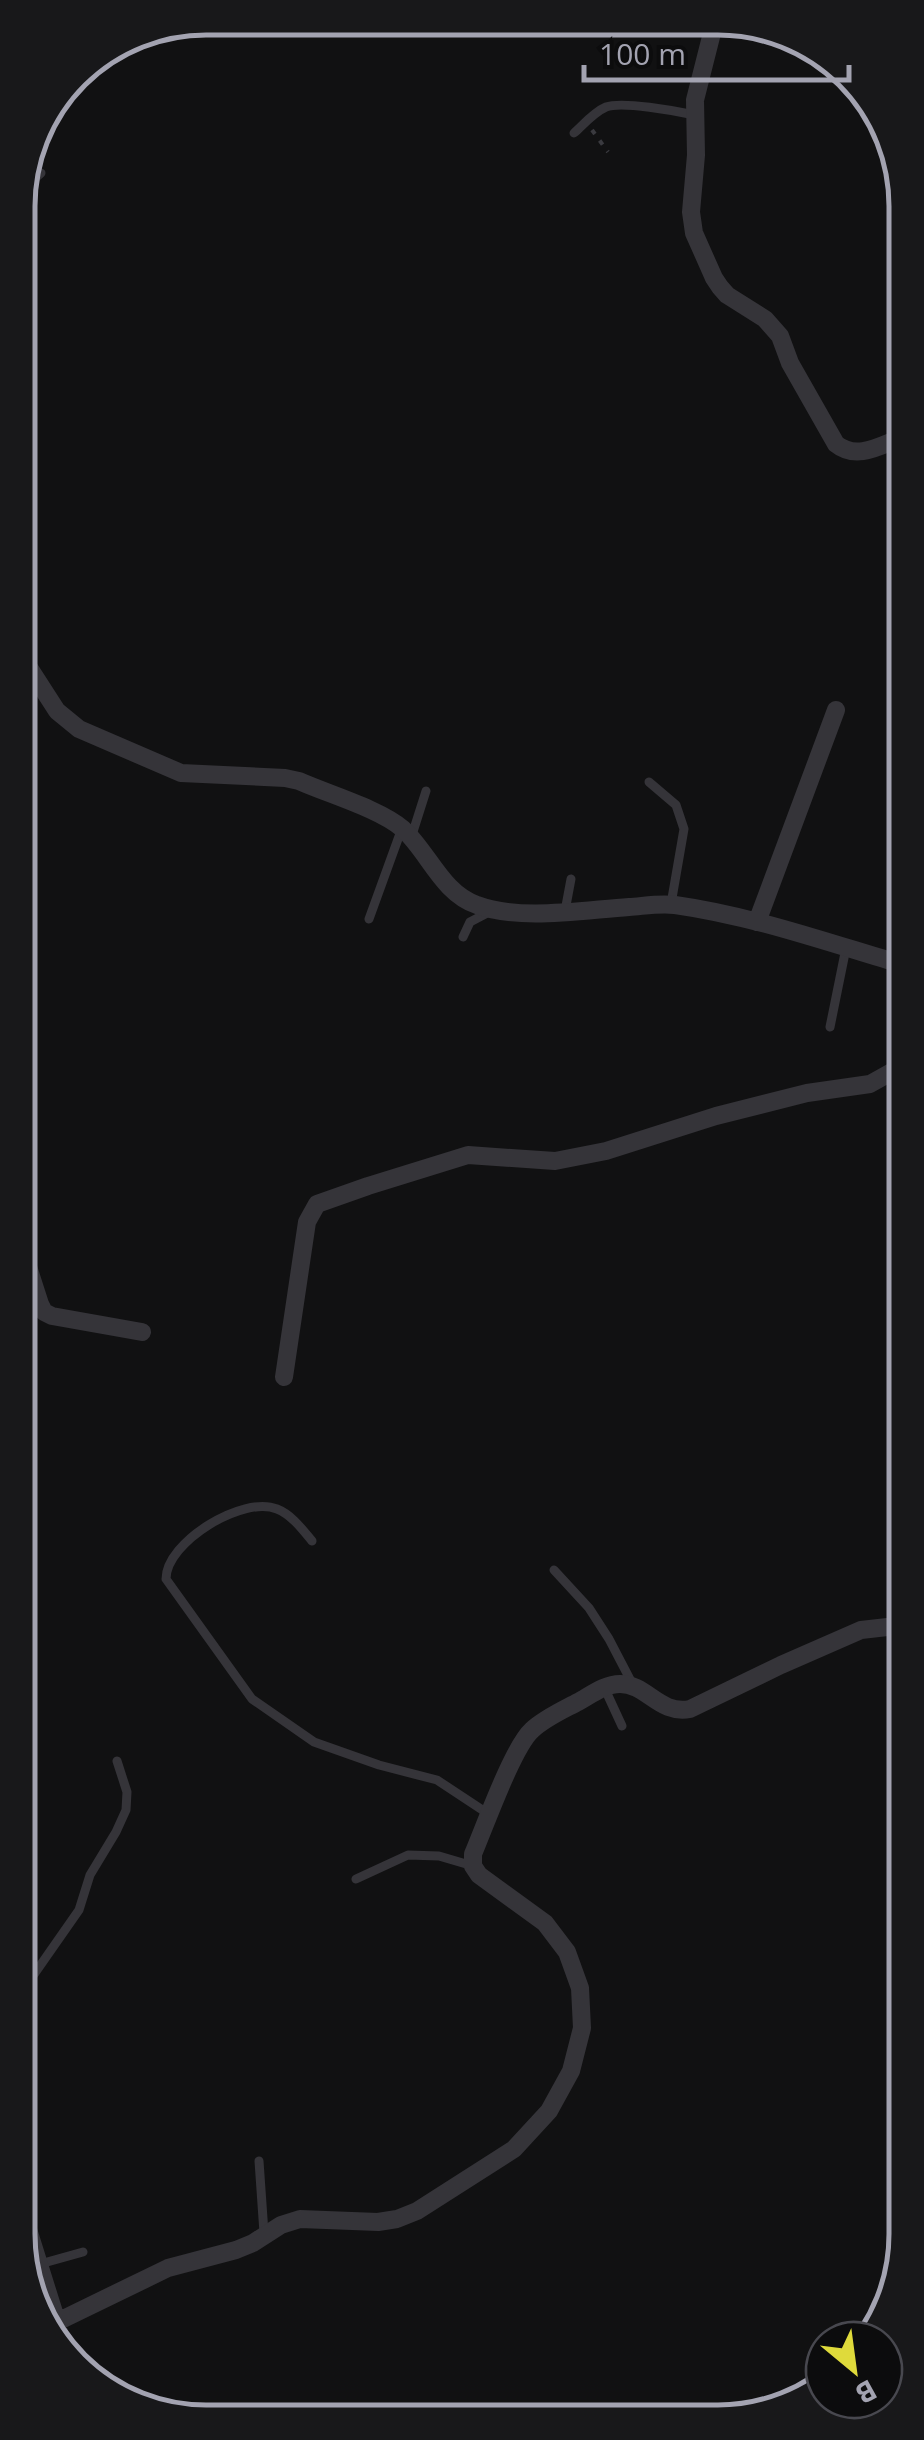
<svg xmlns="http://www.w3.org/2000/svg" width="924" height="2440" font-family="'Open Sans',sans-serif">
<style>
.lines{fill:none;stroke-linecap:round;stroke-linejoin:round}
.path{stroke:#3a3a3f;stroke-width:4;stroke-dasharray:5 8;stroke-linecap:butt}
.lane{stroke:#353439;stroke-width:9}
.street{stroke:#353439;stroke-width:18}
.rim{fill:none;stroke:#a3a3b1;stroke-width:5}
</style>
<rect width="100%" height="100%" fill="#111112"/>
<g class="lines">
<path class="path" d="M 592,130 L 608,152"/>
<path class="lane" d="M 574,133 C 583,125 594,112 606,107 C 622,101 676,111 695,115
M 18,193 L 41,173
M 649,782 L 676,805 L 684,829 L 671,904
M 412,835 L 426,791
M 565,911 L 571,879
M 369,919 L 402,828
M 463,937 L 470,922 L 491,911
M 830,1027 L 846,948
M 312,1541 C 302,1529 292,1515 277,1509 C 243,1495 166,1542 166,1579 L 252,1699 L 314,1742 L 379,1765 L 437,1780 L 490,1815
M 554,1570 L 589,1608 L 609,1639 L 633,1685
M 604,1687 L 622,1726
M 356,1879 L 408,1855 L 439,1856 L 473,1866
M 21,1993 L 79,1910 L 90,1875 L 116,1832 L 126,1810 L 127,1792 L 117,1761
M 21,2071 L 28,2061
M 259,2161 L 264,2233
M 21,2266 L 40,2264 L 83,2252
M 68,2359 L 84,2363 L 94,2375"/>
<path class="street" d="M 715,21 L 695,100 L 696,155 L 691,212 L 694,233 L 714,278 L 720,287 L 727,295 L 765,319 L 780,336 L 790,363 L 836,444 C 857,461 881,445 903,437
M 19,652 L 57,711 L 79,729 L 181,773 L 285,778 L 299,781 C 328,794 380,809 403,829 C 429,853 442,893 477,905 C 520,921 583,910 629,907 C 644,906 660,903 675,905 C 753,916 829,943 904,965
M 757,922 L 836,710
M 20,1242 L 40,1304 L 44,1312 L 52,1316 L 142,1332
M 284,1377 L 307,1222 L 317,1204 L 368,1186 L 468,1155 L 555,1161 L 606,1151 L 716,1116 L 807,1093 L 870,1084 L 904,1065
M 21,2207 L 57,2322 L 61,2345
M 57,2322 L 168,2268 L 236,2250 L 253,2243 L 281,2225 L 300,2219 L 378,2222 L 397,2219 L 417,2211 L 514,2149 L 549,2111 L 571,2071 L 582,2028 L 580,1988 L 567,1952 L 545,1923 L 479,1875 L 473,1866 L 473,1854 C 485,1826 513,1747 532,1730 C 545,1718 563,1710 578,1702 C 591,1695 605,1684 620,1684 C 647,1684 659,1715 690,1709 L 781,1665 L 861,1630 L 905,1625"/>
</g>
<path d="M0 0H924V2440H0ZM206 35H718A171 171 0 0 1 889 206V2234A171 171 0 0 1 718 2405H206A171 171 0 0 1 35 2234V206A171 171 0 0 1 206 35Z" fill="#18181a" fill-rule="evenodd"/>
<path class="rim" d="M206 35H718A171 171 0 0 1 889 206V2234A171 171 0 0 1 718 2405H206A171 171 0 0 1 35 2234V206A171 171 0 0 1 206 35Z"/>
<g transform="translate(854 2370) rotate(151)"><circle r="48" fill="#0c0c0d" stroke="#48484f" stroke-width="2.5"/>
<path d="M0-8L18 38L0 25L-18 38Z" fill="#dfda3b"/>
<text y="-15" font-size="28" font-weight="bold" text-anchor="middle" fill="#a3a3b1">B</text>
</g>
<path d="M584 65v15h265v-15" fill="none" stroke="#a3a3b1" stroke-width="5"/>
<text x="599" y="65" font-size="30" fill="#a3a3b1" stroke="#0c0c0d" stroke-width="8" paint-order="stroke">100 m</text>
</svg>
